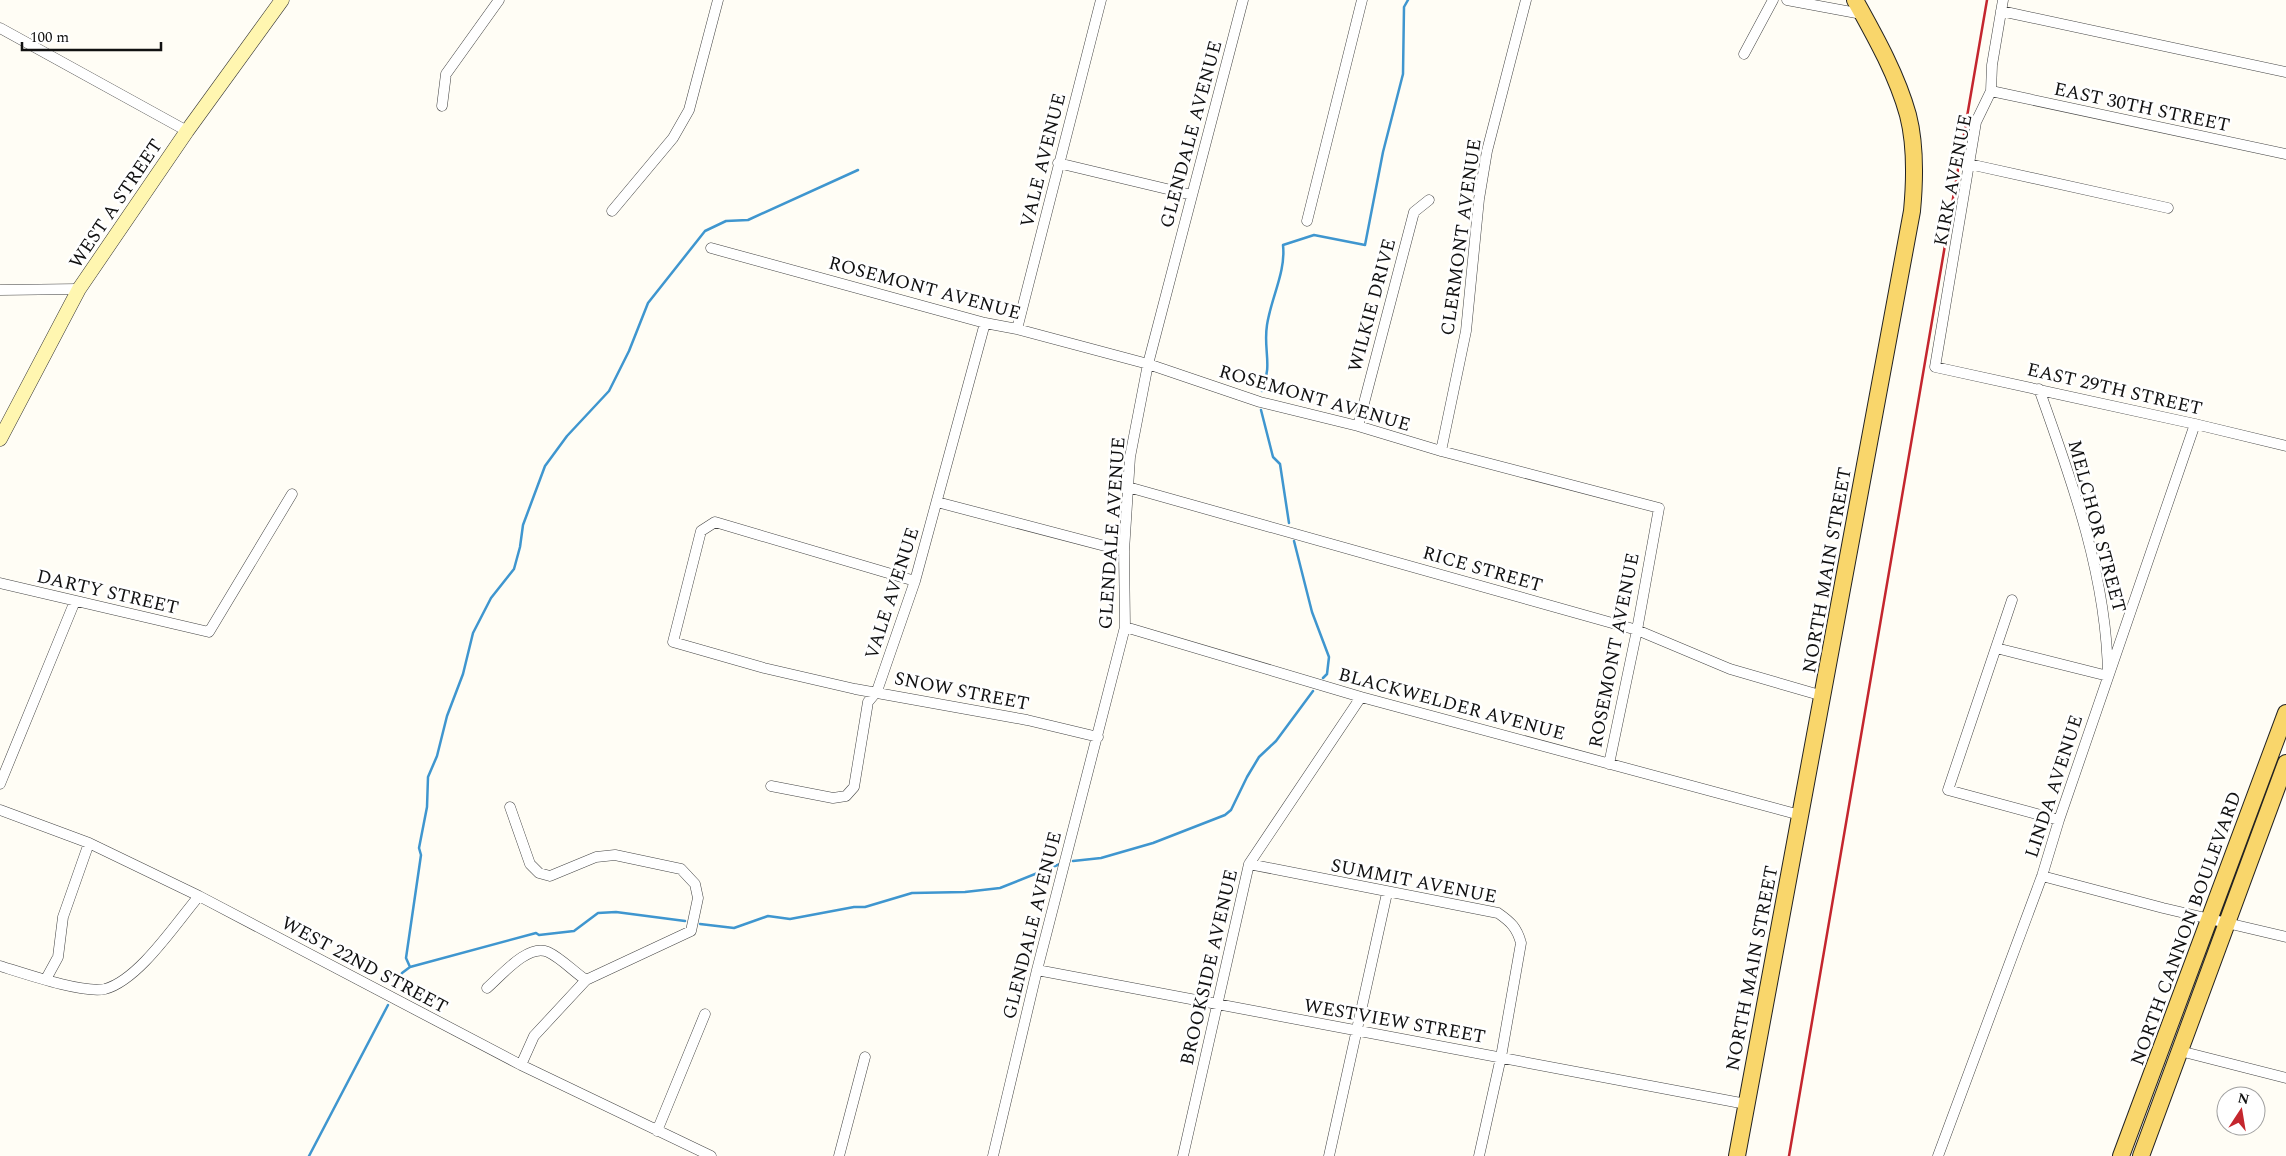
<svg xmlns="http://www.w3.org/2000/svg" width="2286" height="1156" font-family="Spectral,serif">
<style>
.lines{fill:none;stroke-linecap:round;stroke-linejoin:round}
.stream{stroke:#3f96cf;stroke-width:2.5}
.street-casing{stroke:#444;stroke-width:11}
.secondary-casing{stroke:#333;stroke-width:15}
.primary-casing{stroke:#222;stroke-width:18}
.street{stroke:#fff;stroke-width:10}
.secondary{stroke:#fff6b0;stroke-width:14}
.primary{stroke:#f9d66b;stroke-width:16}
.rail{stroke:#c4262e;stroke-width:2.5}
.labels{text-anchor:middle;stroke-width:5;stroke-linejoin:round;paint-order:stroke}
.street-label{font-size:19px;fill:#111;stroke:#fff}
</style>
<rect width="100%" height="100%" fill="#fffdf5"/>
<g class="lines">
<path class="stream" d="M 1262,391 C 1273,364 1263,350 1267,325 C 1271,298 1286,272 1283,245 L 1314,235 L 1365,245 L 1383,152 L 1403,74 L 1404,7 L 1408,0
M 1261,410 L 1273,457 L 1280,464 L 1289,523
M 1294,541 L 1312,612 L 1329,657 L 1327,674 L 1323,678
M 1073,861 L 1101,858 L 1153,843 L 1225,815 L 1231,810 L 1247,777 L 1259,757 L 1276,741 L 1313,691
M 700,924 L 734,928 L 768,916 L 790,919 L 854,907 L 865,907 L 912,893 L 965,892 L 1000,888 L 1060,864
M 410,967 L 406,958 L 421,855 L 419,848 L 427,807 L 428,777 L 437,756 L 447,716 L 463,674 L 473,633 L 491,598 L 514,569 L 520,547 L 523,525 L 545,466 L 567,436 L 609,391 L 629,351 L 648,303 L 705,231 L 726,221 L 748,220 L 858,170
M 395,986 L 402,973 L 410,967 L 536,933 L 539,935 L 574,931 L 598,913 L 616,912 L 685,921
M 309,1156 L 388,1005"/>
<g class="street-casing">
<path id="street" d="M 1787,0 L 1862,14
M 2003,0 L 1992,65 L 1991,91 L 1976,122 L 1935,367 L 2195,424 L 2286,446
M 2001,11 L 2286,72
M 0,28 L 187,131
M 1744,54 L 1773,0
M 1991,91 L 2286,154
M 442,106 L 446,74 L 499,0
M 1058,163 L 1192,195
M 1969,164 L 2168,208
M 612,211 L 673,138 L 689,110 L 718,0
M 1307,221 L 1362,0
M 711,248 L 985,323 L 1017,329 L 1148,364 L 1260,402 L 1358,426 L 1441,451 L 1659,508 L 1637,630 L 1609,764
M 0,290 L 79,289
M 1017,329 L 1101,0
M 1358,426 L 1414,212 L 1429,200
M 1441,451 L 1466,331 L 1479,199 L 1487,151 L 1526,0
M 1128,487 L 1637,630 L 1730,669 L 1823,696
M 937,502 L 1124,551
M 915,581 L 715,522 L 701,531 L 673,642 L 764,668 L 855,689 L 1027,720 L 1098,737
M 0,583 L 209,632 L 292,494
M 2012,600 L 1948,790 L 2059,820
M 1125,627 L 1361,697 L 1800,815
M 1996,648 L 2108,676 C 2107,577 2072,481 2039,389
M 0,784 L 75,601
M 771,786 L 833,798 L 846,796 L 854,787 L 868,702 L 877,691 L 915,581 L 985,323
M 510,807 L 530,864 L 539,873 L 550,876 L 596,857 L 615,855 L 681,869 L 695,884 L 698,898 L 691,931 L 586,980 L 534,1036 L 521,1065
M 0,810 L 89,843 L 199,896 L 521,1065 L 711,1156
M 1249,864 L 1498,913 C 1511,922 1517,928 1521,943 L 1501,1057 L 1479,1156
M 2042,876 L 2163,908 L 2286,937
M 0,966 C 23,973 83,994 105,989 C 139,980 176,923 199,896
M 1037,970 L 1746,1104
M 46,979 L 58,957 L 63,917 L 89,843
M 487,988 C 501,976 528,943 548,952 C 561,958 574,972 586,980
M 2180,1051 L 2286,1078
M 657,1131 L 705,1014
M 839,1156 L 865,1057
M 993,1156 L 1037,970 L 1125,627 L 1124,551 L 1130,457 L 1148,364 L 1243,0
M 1183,1156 L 1249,864 L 1361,697
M 1329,1156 L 1387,893
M 1938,1156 L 2042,876 L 2059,820 L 2195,424"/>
</g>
<g class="secondary-casing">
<path id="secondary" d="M 0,439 L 79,289 L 187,131 L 282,0"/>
</g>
<g class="primary-casing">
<path id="primary" d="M 1737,1156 L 1912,211 C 1915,179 1916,146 1908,115 C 1897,75 1875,36 1855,0
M 2121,1156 L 2286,713
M 2141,1156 L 2286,763"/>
</g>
<use href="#street" class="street"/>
<use href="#secondary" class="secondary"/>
<use href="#primary" class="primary"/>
<path class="rail" d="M 1789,1156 L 1987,0"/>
</g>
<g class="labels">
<g class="street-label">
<text transform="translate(2142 106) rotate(12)" y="7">EAST 30TH STREET</text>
<text transform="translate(1190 134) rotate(-75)" y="7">GLENDALE AVENUE</text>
<text transform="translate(1042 160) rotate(-76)" y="7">VALE AVENUE</text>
<text transform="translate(1952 180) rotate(-79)" y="7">KIRK AVENUE</text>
<text transform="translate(115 203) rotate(-56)" y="7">WEST A STREET</text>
<text transform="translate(1460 237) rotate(-82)" y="7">CLERMONT AVENUE</text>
<text transform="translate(925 287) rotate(15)" y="7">ROSEMONT AVENUE</text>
<text transform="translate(1371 305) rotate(-75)" y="7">WILKIE DRIVE</text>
<text transform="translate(2115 388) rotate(13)" y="7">EAST 29TH STREET</text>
<text transform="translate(1315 397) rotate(16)" y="7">ROSEMONT AVENUE</text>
<text transform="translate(2098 526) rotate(75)" y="7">MELCHOR STREET</text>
<text transform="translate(1111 533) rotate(-86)" y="7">GLENDALE AVENUE</text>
<text transform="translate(1483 568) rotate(16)" y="7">RICE STREET</text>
<text transform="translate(1826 570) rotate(-80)" y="7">NORTH MAIN STREET</text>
<text transform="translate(108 591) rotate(13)" y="7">DARTY STREET</text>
<text transform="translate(891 593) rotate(-72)" y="7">VALE AVENUE</text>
<text transform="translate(1613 650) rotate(-79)" y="7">ROSEMONT AVENUE</text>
<text transform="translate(962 690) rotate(11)" y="7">SNOW STREET</text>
<text transform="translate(1452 703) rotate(15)" y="7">BLACKWELDER AVENUE</text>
<text transform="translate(2053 786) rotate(-72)" y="7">LINDA AVENUE</text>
<text transform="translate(1414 880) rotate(11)" y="7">SUMMIT AVENUE</text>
<text transform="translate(1031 925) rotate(-76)" y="7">GLENDALE AVENUE</text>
<text transform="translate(2185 928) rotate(-70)" y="7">NORTH CANNON BOULEVARD</text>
<text transform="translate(365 964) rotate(28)" y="7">WEST 22ND STREET</text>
<text transform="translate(1208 967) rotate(-77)" y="7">BROOKSIDE AVENUE</text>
<text transform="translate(1751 968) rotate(-79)" y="7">NORTH MAIN STREET</text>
<text transform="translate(1395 1020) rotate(10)" y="7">WESTVIEW STREET</text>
</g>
</g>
<g transform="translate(2241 1111) rotate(12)"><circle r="24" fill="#ffffff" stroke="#a0a0a0"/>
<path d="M0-4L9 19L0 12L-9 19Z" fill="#c4262e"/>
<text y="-8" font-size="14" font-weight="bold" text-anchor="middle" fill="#111111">N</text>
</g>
<path d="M22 42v8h139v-8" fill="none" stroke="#111111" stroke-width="2.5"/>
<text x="30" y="42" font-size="15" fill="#111111" stroke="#ffffff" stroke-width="4" paint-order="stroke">100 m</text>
</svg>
